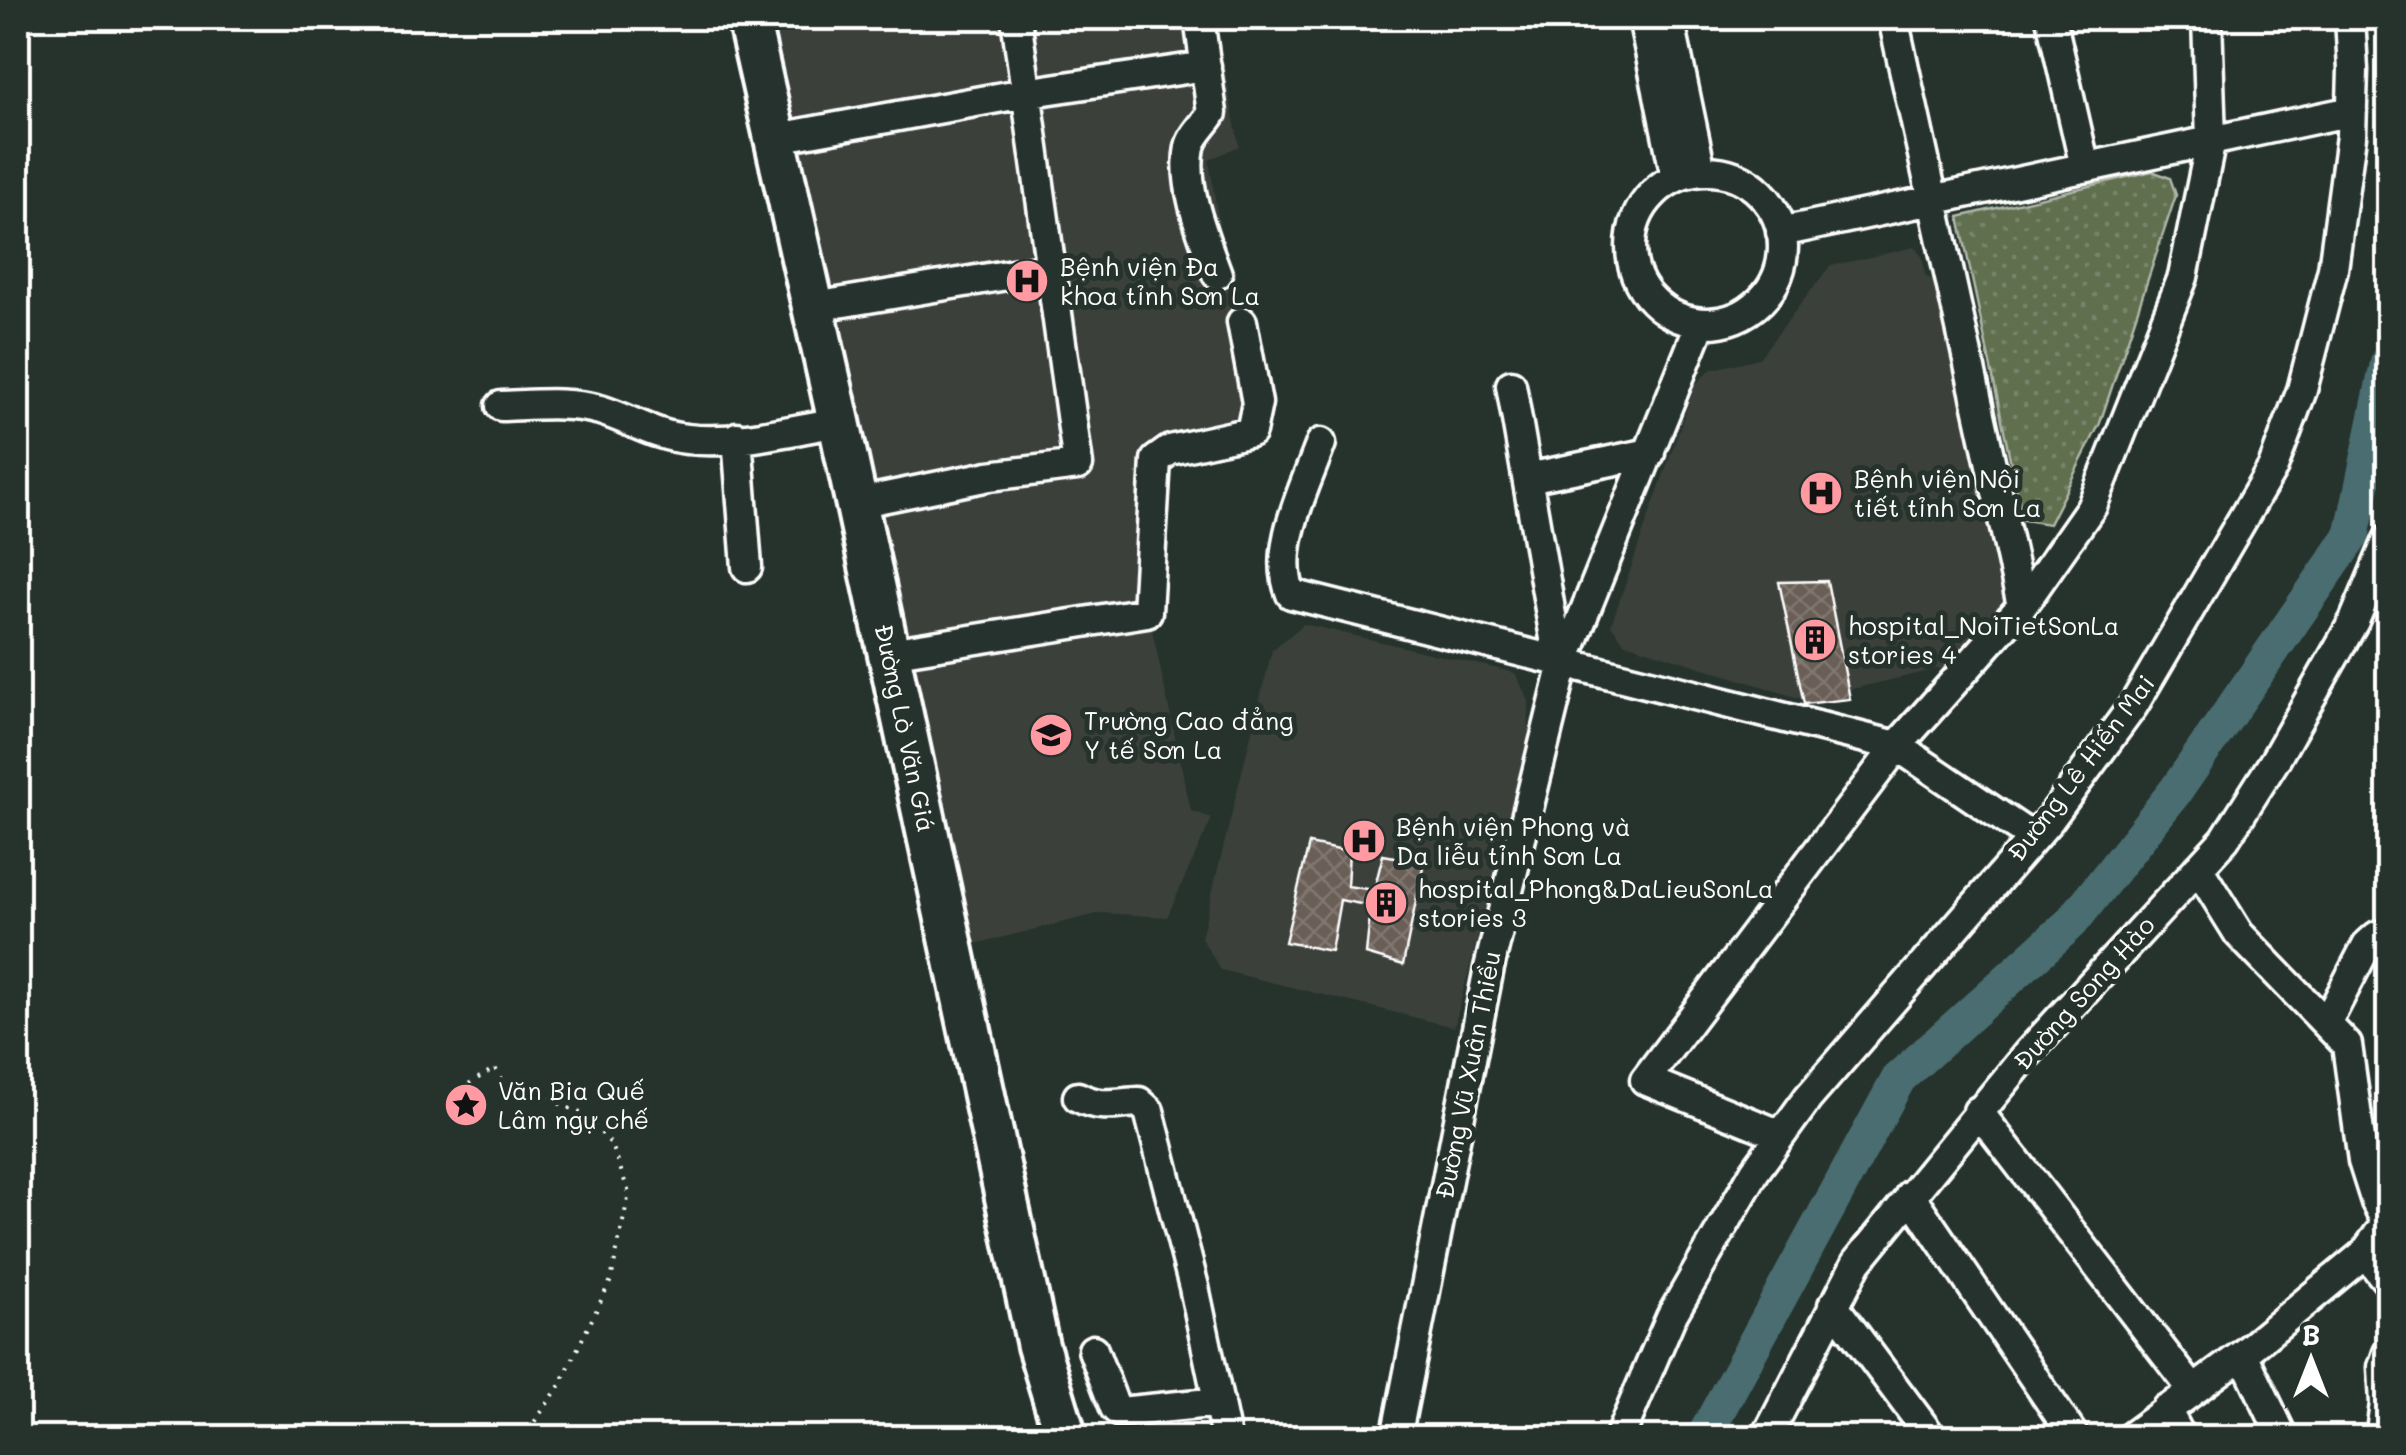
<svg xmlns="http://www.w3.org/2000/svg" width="2406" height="1455" font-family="Mali,sans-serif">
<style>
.built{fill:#3b403a}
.park{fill:url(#park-dots);stroke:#b0b7a8;stroke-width:2.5}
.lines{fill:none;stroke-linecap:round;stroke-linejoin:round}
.river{stroke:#496d6f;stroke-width:35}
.building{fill:url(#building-cross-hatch);stroke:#fff;stroke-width:2.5}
.minor-casing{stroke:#fff;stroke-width:35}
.highway-casing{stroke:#fff;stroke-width:48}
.path{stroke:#fff;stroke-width:4;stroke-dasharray:2.5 8;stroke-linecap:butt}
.minor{stroke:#26332d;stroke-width:28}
.highway{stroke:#26332d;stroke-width:40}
.labels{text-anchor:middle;stroke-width:10;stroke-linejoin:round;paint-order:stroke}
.poi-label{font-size:25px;fill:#fff;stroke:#26332d;text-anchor:start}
.street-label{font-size:25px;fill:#fff;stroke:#26332d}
</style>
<defs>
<pattern id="park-dots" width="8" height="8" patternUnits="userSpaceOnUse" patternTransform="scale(2.5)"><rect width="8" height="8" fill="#606f50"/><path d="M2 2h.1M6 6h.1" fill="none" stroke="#78856a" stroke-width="1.8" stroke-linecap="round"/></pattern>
<pattern id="building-cross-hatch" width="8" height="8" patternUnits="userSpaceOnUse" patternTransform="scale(2.5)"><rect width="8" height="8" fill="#6b5f57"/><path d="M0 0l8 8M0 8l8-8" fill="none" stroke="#817770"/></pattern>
</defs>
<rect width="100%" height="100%" fill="#26332d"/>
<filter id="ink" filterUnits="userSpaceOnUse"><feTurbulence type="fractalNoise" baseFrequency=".01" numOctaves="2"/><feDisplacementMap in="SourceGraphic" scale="20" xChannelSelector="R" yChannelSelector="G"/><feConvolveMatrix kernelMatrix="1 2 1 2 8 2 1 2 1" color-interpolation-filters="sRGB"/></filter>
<g filter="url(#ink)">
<path class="built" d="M 763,18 L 1271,18 L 1217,27 L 1239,146 L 1209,160 L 1247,402 L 1243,422 L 1150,448 L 1142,607 L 911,643 Z
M 1915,247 L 1923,258 L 1925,276 L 1942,285 L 2007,602 L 1950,666 L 1805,700 L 1625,643 L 1611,625 L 1695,385 L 1710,370 L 1759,358 L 1830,266 Z
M 1304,624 L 1515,673 L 1529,701 L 1528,744 L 1454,1027 L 1221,970 L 1201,938 L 1272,650 Z
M 1151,625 L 1191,811 L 1212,818 L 1167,917 L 1101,913 L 971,945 L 910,659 Z"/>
<path class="park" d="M 2152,171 L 2170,178 L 2176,195 L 2100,423 L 2049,524 L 2023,520 L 1959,217 Z"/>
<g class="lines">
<path class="river" d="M 1703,1438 L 1899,1078 L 2072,922 L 2177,789 L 2352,535 L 2388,361"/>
</g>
<path class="building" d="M 1827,581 L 1850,699 L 1804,704 L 1779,582 Z
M 1309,844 L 1349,852 L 1347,886 L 1374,890 L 1383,855 L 1424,862 L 1403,965 L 1366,954 L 1371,906 L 1340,900 L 1331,951 L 1285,942 Z"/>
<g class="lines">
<g class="minor-casing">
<path id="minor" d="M 1199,18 L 1212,113 C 1206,123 1192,136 1190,147 C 1182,186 1204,238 1217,274
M 1643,18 L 1676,177
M 1669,18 L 1701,171
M 1893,18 L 2022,606
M 2051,18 L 2085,167
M 777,138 L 1025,93 L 1206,66
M1631 247a76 76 0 1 1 152 0a76 76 0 1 1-152 0Z
M 1781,232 L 2352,111
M 814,307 L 1049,268
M 1511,385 L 1555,638 L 1564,663
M 501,406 C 533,405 569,401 600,410 C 630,419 655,436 687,439 C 736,445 790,430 839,422
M 737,437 L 747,567
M 1321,443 C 1305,488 1272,549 1291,594 L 1897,746 L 2033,838
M 1528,478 L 1650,453
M 857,503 L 989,476 L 1078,465 L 1016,18
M 889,653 L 1147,612 L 1156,460 L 1170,450 L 1251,432 L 1257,403 L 1242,322
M 2198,868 L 2239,934 L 2347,1045 L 2363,1161 L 2376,1202 L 2388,1225
M 2327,1022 L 2367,945 L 2377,936 L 2388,934
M 1078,1097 C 1101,1109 1116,1103 1139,1102 L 1149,1111 L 1194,1287 L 1226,1438
M 1978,1111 L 2193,1390
M 1781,1135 L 1645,1080 L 1897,746 L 2022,606 L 2092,506 L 2183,277 L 2211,140 L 2207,18
M 1910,1195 L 2075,1438
M 2365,1253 L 2388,1282
M 1833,1305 L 1932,1438
M 1093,1350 L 1115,1408 L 1120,1412 L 1219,1402
M 2243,1354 L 2283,1438
M 2166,1409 L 2181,1438
M 1396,1438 L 1489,968 L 1564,663 L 1701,323
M 1619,1438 L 1671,1317 L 1755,1171 L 1808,1098 L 2050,819 L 2133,706 L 2273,467 L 2302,390 L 2333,269 L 2351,136 L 2353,70 L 2350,18
M 1766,1438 L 1857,1262 L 2028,1053 L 2225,839 L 2275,760 L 2354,621 L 2388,540
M 2129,1438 L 2243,1354 L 2365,1253 L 2388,1221
M 2380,1438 L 2385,1404 L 2383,1367 L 2388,1353"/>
</g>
<g class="highway-casing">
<path id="highway" d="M 748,18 L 839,422 L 1038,1346 L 1066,1438"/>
</g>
<path class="path" d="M 469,1093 L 467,1085 L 495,1068 L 510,1093 L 533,1087 L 544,1089 L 558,1103 L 585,1115 L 612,1145 L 629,1193 L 611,1280 L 559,1387 L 523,1438"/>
<use href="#minor" class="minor"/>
<use href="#highway" class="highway"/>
</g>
</g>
<defs>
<g id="hospital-disc" transform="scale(2.25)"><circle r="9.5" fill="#ff9aa2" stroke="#26332d"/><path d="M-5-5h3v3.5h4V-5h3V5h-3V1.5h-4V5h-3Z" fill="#111"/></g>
<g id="building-disc" transform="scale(2.25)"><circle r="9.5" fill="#ff9aa2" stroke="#26332d"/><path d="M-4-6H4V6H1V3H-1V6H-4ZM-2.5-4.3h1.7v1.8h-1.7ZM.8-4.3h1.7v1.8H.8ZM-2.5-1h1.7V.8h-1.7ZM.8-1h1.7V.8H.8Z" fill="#111"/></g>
<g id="university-disc" transform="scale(2.25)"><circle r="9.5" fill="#ff9aa2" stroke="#26332d"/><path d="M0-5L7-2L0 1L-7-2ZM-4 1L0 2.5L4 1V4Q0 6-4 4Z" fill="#111"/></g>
<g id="sight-disc" transform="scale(2.25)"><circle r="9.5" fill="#ff9aa2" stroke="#26332d"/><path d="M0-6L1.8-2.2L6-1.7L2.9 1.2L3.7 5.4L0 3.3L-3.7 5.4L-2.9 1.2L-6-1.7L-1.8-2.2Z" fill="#111"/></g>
</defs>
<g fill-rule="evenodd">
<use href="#hospital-disc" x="1027" y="281"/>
<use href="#hospital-disc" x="1821" y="493"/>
<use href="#building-disc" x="1815" y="640"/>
<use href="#university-disc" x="1051" y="735"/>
<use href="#hospital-disc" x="1364" y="841"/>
<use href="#building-disc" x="1386" y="903"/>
<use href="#sight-disc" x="466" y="1105"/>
</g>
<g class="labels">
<g class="poi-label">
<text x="1060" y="276">Bệnh viện Đa<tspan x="1060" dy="29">khoa tỉnh Sơn La</tspan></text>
<text x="1854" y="488">Bệnh viện Nội<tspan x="1854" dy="29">tiết tỉnh Sơn La</tspan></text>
<text x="1848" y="635">hospital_NoiTietSonLa<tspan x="1848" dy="29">stories 4</tspan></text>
<text x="1084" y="730">Trường Cao đẳng<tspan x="1084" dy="29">Y tế Sơn La</tspan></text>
<text x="1396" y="836">Bệnh viện Phong và<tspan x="1396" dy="29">Da liễu tỉnh Sơn La</tspan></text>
<text x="1418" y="898">hospital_Phong&amp;DaLieuSonLa<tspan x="1418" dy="29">stories 3</tspan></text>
<text x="498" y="1100">Văn Bia Quế<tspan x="498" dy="29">Lâm ngự chế</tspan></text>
</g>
<g class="street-label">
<text transform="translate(905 728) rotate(78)" y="9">Đường Lò Văn Giá</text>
<text transform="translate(2081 768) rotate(-53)" y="9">Đường Lê Hiến Mai</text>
<text transform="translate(2084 993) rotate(-48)" y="9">Đường Song Hào</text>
<text transform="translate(1468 1075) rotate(-79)" y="9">Đường Vũ Xuân Thiều</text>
</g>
</g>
<rect width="2406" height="1455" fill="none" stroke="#26332d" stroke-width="60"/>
<rect x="30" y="30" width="2346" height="1395" fill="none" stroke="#fff" stroke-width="4" filter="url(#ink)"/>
<g transform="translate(2311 1360)" stroke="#26332d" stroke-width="8" paint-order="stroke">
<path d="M0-8L18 38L0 25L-18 38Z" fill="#ffffff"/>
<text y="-15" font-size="28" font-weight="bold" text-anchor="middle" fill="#ffffff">B</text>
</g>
</svg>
